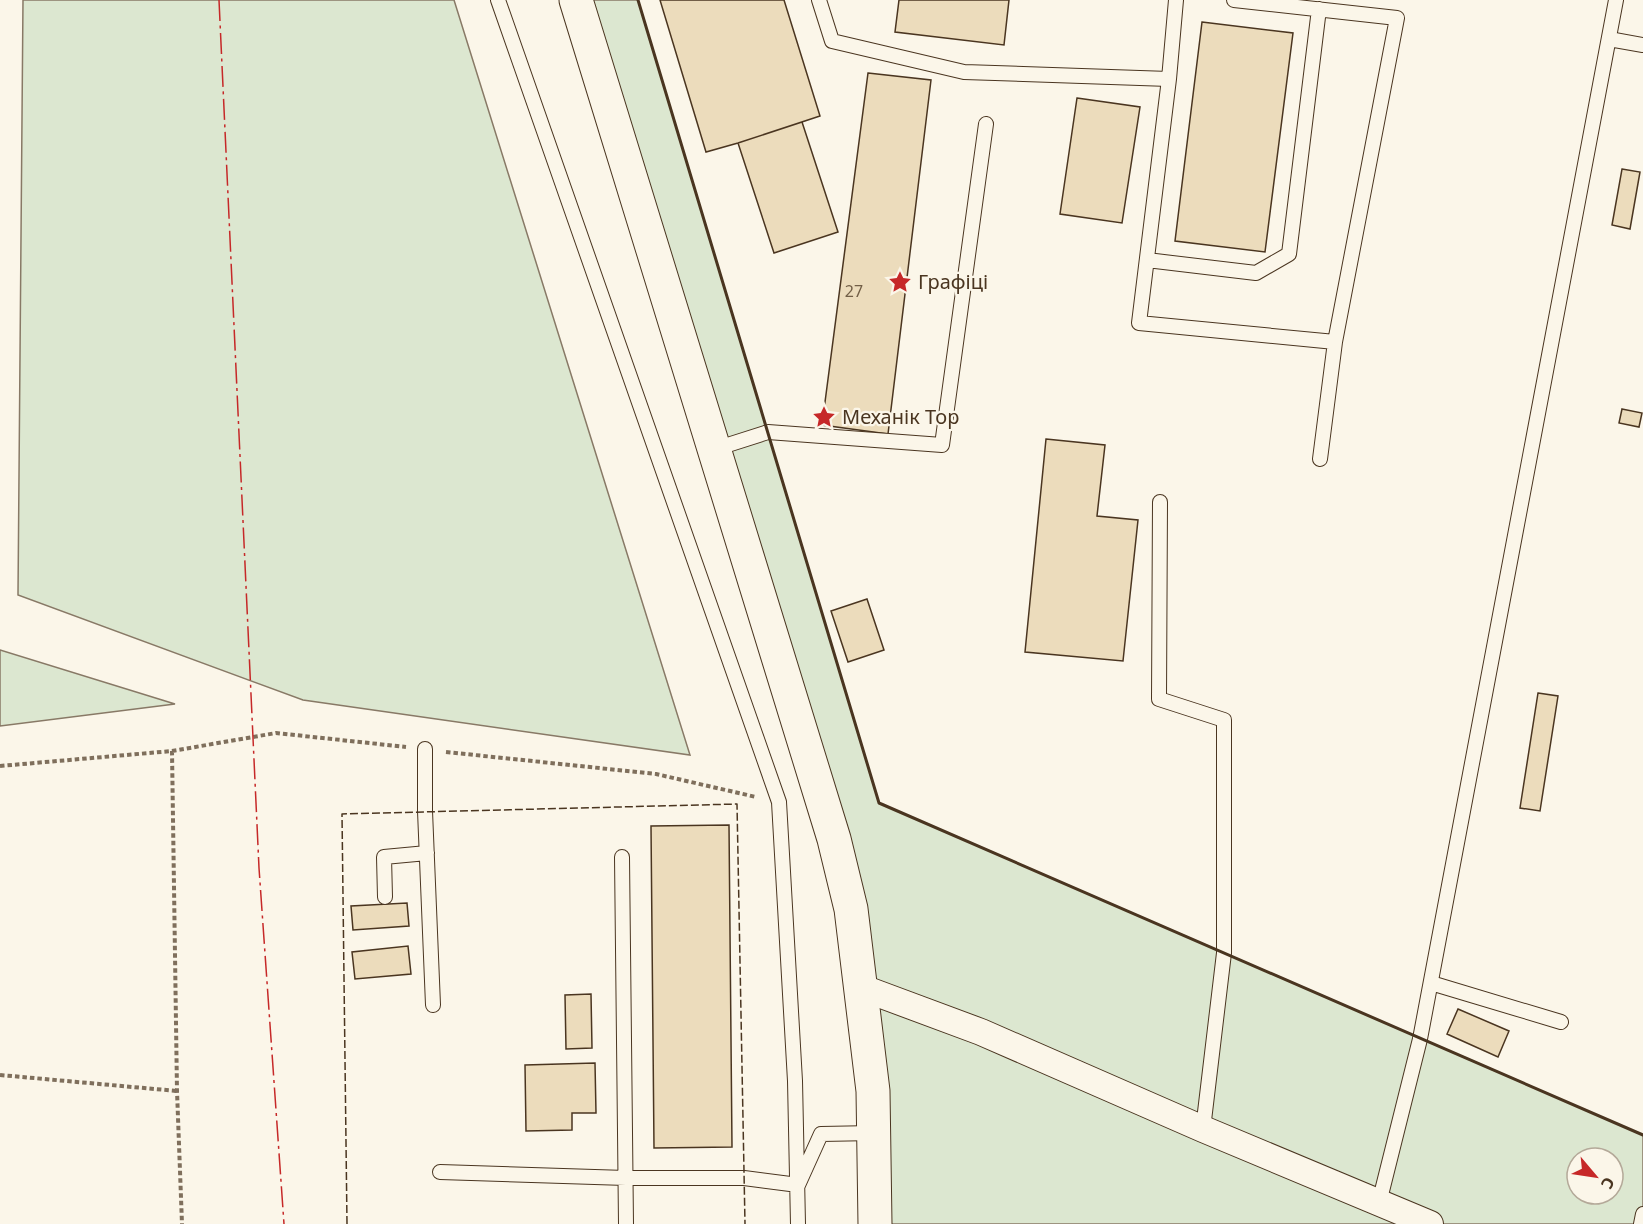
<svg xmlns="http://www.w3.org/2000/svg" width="1643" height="1224" font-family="'Noto Sans',sans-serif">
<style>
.green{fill:#dce7d0;stroke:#887966;stroke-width:1.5;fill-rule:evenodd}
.building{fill:#ecdcbc;stroke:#4a3520;stroke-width:1.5}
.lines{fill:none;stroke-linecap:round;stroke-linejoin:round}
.service-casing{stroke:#4a3520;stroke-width:16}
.minor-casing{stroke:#4a3520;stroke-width:28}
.secondary-casing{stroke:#4a3520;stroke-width:35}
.path{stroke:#7f6f5c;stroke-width:4;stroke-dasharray:4.5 3;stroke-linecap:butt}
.service{stroke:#fbf6e9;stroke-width:14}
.minor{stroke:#fbf6e9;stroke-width:26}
.secondary{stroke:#fbf6e9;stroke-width:33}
.fence{stroke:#4a3520;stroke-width:1.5;stroke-dasharray:8 3;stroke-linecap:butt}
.wall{stroke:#4a3520;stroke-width:3}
.power{stroke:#c62828;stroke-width:1.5;stroke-dasharray:21 4.5 3 4.5;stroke-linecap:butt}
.labels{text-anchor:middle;stroke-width:4.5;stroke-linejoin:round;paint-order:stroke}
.number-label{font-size:16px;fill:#725f47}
.poi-label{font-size:20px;fill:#4a3520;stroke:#fbf6e9;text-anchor:start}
</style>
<rect width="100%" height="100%" fill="#fbf6e9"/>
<path class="green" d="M 23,0 L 454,0 L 690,755 L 303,700 L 18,595 Z
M 576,0 L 638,0 L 879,803 L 1643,1135 L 1643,1224 L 875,1224 L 851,909 ZM 1577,1158 L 1613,1158 L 1613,1194 L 1577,1194 Z
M 0,650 L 175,704 L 0,726 Z"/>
<path class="building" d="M 660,0 L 784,0 L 820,116 L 738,143 L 706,152 Z
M 899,0 L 1009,0 L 1004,45 L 895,32 Z
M 1202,22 L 1293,33 L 1265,252 L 1175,241 Z
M 868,73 L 931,80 L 888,434 L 822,425 Z
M 1077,98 L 1140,107 L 1122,223 L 1060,214 Z
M 802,122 L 838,232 L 774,253 L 738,143 Z
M 1622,169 L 1640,172 L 1630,229 L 1612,225 Z
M 1622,409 L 1642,413 L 1639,427 L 1619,423 Z
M 1046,439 L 1105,445 L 1097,516 L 1138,520 L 1123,661 L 1025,652 Z
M 867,599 L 884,650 L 848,662 L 831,611 Z
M 1538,693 L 1558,696 L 1540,811 L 1520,808 Z
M 729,825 L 732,1147 L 654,1148 L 651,826 Z
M 407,903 L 409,926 L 353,930 L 351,906 Z
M 408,946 L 411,974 L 355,979 L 352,952 Z
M 591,994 L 592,1048 L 566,1049 L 565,995 Z
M 1458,1009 L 1509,1031 L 1498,1057 L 1447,1034 Z
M 595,1063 L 596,1113 L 572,1113 L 572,1130 L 526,1131 L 525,1065 Z"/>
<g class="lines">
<g class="service-casing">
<path id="service" d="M 498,0 L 779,802 L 795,1081 L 798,1224
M 819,0 L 832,41 L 964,72 L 1169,79 L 1176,0
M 1234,0 L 1397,18 L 1335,342 L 1320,459
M 1609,39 L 1643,45
M 1169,79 L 1139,323 L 1335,342
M 1147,260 L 1256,273 L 1289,254 L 1319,9
M 715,449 L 768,432 L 942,445 L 986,124
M 1160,502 L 1159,699 L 1224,720 L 1224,953 L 1203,1129
M 425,749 L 425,811 L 433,1005
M 622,857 L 626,1224
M 385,897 L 384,857 L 427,853
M 1431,983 L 1561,1022
M 440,1172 L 626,1178 L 744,1178 L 798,1185 L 821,1134 L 874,1133
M 1379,1203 L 1420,1039 L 1616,0
M 1641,1224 L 1643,1214"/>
</g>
<g class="minor-casing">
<path id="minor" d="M 860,987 L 981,1032 L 1203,1129 L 1430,1224"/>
</g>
<g class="secondary-casing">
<path id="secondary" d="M 576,0 L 834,839 L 851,909 L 873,1091 L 875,1224"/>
</g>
<path class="path" d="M 172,751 L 276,733 L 406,747
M 446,752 L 656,774 L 756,797
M 0,766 L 172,751 L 177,1091 L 182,1224
M 0,1075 L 177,1091"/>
<use href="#service" class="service"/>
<use href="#minor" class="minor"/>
<use href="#secondary" class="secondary"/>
<path class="fence" d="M 347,1224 L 342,814 L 737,804 L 745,1224"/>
<path class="wall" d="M 638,0 L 879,803 L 1643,1135"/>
<path class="power" d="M 219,0 L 259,868 L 284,1224"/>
</g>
<defs>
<g id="sight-bare" transform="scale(1.8)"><path d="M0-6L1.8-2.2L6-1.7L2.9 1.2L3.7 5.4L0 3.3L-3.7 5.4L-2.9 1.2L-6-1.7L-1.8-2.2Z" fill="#c62828" stroke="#fbf6e9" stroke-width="2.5" paint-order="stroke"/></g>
</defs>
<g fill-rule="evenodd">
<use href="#sight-bare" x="900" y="282"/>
<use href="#sight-bare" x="824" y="417"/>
</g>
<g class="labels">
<g class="number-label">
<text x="854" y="297">27</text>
</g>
<g class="poi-label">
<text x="918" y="289">Графіці</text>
<text x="842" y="424">Механік Тор</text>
</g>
</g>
<g transform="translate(1595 1176) rotate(119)"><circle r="28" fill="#fbf6e9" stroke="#b4a999" stroke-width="1.5"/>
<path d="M0-4.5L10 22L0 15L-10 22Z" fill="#c62828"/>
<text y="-9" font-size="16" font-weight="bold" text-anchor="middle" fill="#4a3520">С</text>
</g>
</svg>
